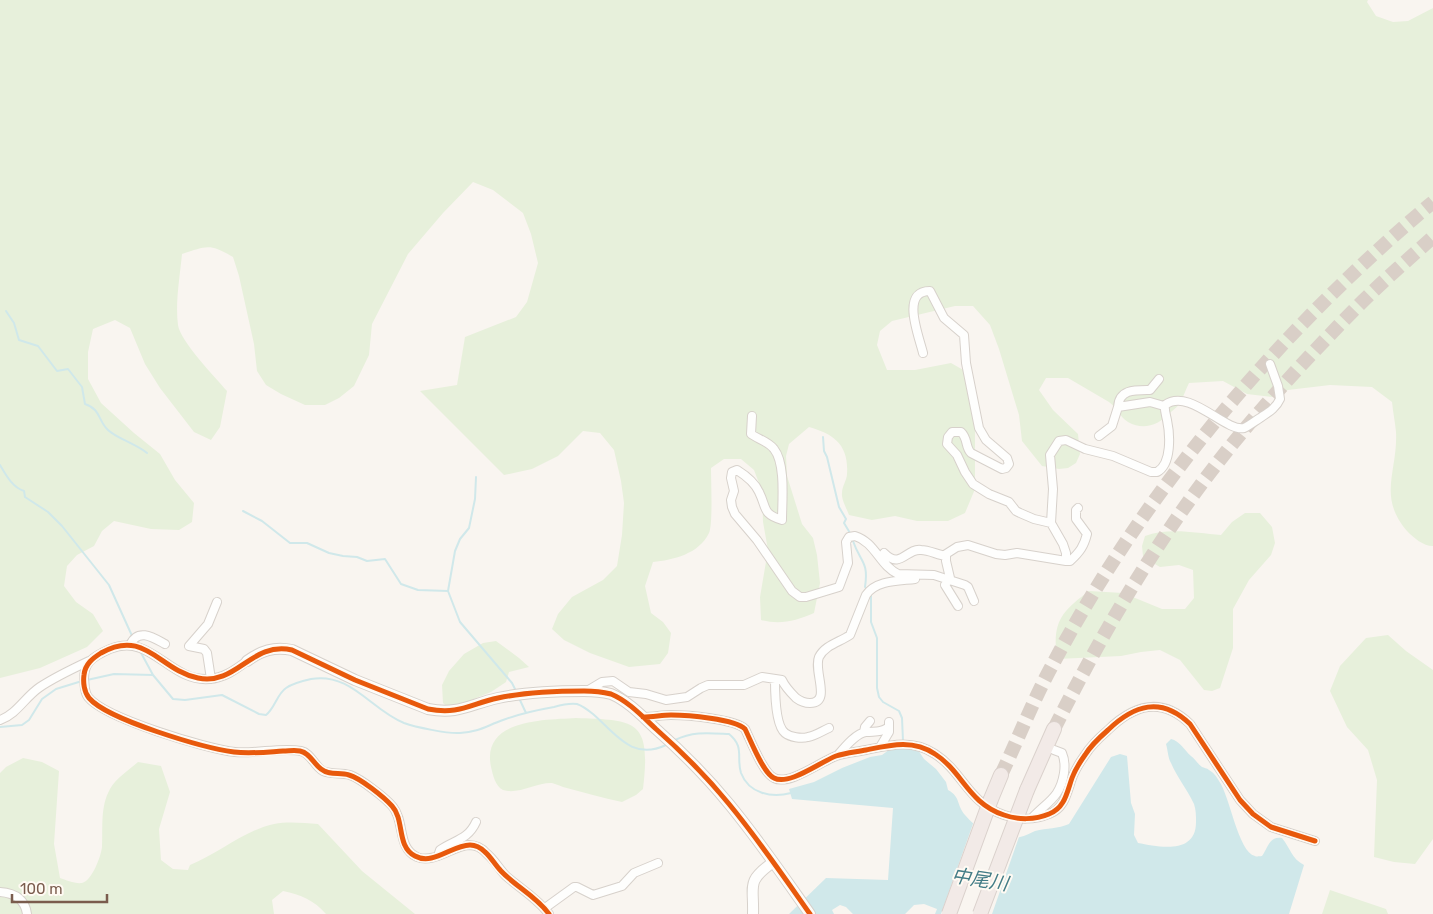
<svg xmlns="http://www.w3.org/2000/svg" width="1433" height="914" font-family="Rubik,'Noto Sans JP',sans-serif">
<style>
.green{fill:#e7f0db}
.water{fill:#d0e8ea}
.pier{fill:#f9f5f0}
.lines{fill:none;stroke-linecap:round;stroke-linejoin:round}
.stream{stroke:#d0e8ea;stroke-width:2}
.motorway-tunnel{stroke:#d9cfc7;stroke-width:14;stroke-dasharray:14 7;stroke-linecap:butt}
.minor-casing{stroke:#d7d1cb;stroke-width:10}
.tertiary-casing{stroke:#d7d1cb;stroke-width:12}
.motorway-casing{stroke:#dad1cc;stroke-width:16}
.minor{stroke:#fefefd;stroke-width:8}
.tertiary{stroke:#fefefd;stroke-width:10}
.motorway{stroke:#f2eae7;stroke-width:14}
.motorway-bridge-casing{stroke:#dad1cc;stroke-width:16;stroke-linecap:butt}
.motorway-bridge{stroke:#f2eae7;stroke-width:14}
.cycleway-casing{stroke:#fffaf3;stroke-width:8}
.cycleway{stroke:#e8590c;stroke-width:5}
.labels{text-anchor:middle;stroke-width:4;stroke-linejoin:round;paint-order:stroke}
.water-label{font-size:19px;font-style:italic;fill:#437c86;stroke:#fffaf3}
</style>
<rect width="100%" height="100%" fill="#f9f5f0"/>
<path class="green" d="M 0,0 L 1368,0 L 1367,2 L 1376,16 L 1393,22 L 1408,21 L 1433,8 L 1433,546 C 1423,546 1414,538 1407,531 C 1377,496 1398,471 1396,432 C 1395,422 1393,412 1392,402 L 1372,387 L 1330,385 L 1288,390 L 1272,397 L 1247,394 L 1223,381 L 1189,383 C 1186,389 1184,395 1181,401 C 1179,406 1174,409 1170,413 C 1158,425 1144,431 1128,422 C 1119,416 1117,408 1109,402 L 1068,378 L 1046,378 L 1039,390 L 1053,410 L 1078,434 L 1080,454 L 1076,463 L 1068,468 L 1059,469 L 1042,466 L 1022,441 L 1019,415 L 999,349 L 990,325 L 973,306 L 955,306 L 892,321 L 880,331 L 877,345 L 887,370 L 915,370 L 951,363 L 965,371 L 975,422 L 975,489 L 965,513 L 948,521 L 917,521 L 895,516 L 872,520 L 849,515 C 847,509 841,499 842,493 C 842,486 847,480 847,474 C 849,445 834,434 809,427 L 789,444 L 786,456 L 787,476 L 802,524 L 813,538 L 817,555 L 820,583 L 814,613 C 796,621 780,625 761,620 L 760,597 L 768,550 L 763,522 L 762,491 L 754,470 L 741,459 L 724,459 L 711,468 C 711,480 713,525 709,533 C 699,554 673,560 653,562 L 645,586 L 651,613 L 663,622 L 671,633 L 668,653 L 660,664 L 629,667 L 590,653 L 564,640 L 552,629 L 558,614 L 572,597 L 603,580 L 617,566 L 622,535 L 624,503 L 621,481 L 614,450 L 600,433 L 583,431 L 558,456 L 532,469 L 504,475 L 420,391 L 457,385 L 465,337 L 516,317 L 527,302 L 538,263 L 531,234 L 523,213 L 493,190 L 473,182 L 443,213 L 408,254 L 372,324 L 369,355 L 354,386 L 339,398 L 325,405 L 305,405 L 281,394 L 266,385 L 257,371 L 254,344 L 239,276 L 233,257 C 209,243 207,246 182,254 C 180,276 175,303 178,325 C 180,341 215,377 227,391 L 220,427 L 211,440 L 194,432 L 160,388 L 145,364 L 130,328 L 115,320 L 93,329 L 88,352 L 88,379 L 101,403 L 134,433 L 160,454 L 175,480 L 194,503 L 192,522 L 179,530 L 151,529 L 114,521 L 102,531 L 94,546 L 77,555 L 67,566 L 64,586 L 76,602 L 93,614 L 103,631 L 87,647 L 40,668 L 0,678 Z
M 1245,513 L 1260,513 L 1272,527 L 1275,543 L 1271,555 L 1249,580 L 1233,609 L 1233,648 L 1220,688 L 1212,691 L 1204,690 L 1180,660 L 1160,650 L 1141,652 L 1121,656 L 1057,659 C 1052,622 1061,612 1089,591 L 1123,593 L 1162,609 L 1185,609 L 1194,598 L 1193,570 L 1179,565 L 1160,567 L 1148,560 L 1143,556 L 1142,546 L 1145,536 C 1168,527 1197,533 1221,535 L 1232,522 Z
M 1388,635 L 1406,651 L 1433,670 L 1433,839 L 1415,864 L 1394,862 L 1374,857 L 1377,780 L 1368,750 L 1347,727 L 1330,691 L 1340,666 L 1366,638 Z
M 496,641 L 519,658 L 529,667 L 509,672 L 506,682 L 491,692 L 449,709 L 443,703 L 442,685 L 449,671 L 464,654 L 483,643 Z
M 576,718 C 638,720 651,721 643,789 L 636,795 L 622,802 C 603,798 583,792 563,787 C 560,786 556,784 552,783 C 538,782 518,795 503,790 C 495,786 493,775 491,767 C 481,719 544,720 576,718 Z
M 23,758 L 42,762 L 59,771 L 54,844 L 60,878 C 66,880 75,884 82,883 C 92,881 101,856 102,847 C 103,827 100,807 110,789 C 116,778 129,770 138,762 L 161,766 L 170,792 L 159,829 L 161,860 L 173,869 L 188,870 L 190,865 C 218,854 245,830 274,824 C 288,821 304,823 318,824 L 362,871 L 415,914 L 326,914 C 314,900 301,895 283,891 L 272,900 L 274,914 L 0,914 L 0,773 L 6,767 Z
M 1330,890 L 1386,909 L 1388,914 L 1322,914 Z"/>
<path class="water" d="M 1171,739 C 1180,741 1184,750 1191,756 C 1195,759 1198,764 1202,767 C 1204,768 1207,768 1209,770 C 1213,772 1217,777 1219,781 C 1230,796 1238,852 1255,856 C 1255,857 1262,856 1262,856 C 1268,848 1269,836 1282,838 C 1291,849 1291,858 1304,865 L 1289,914 L 935,914 L 937,909 L 924,904 L 914,905 L 905,914 L 853,914 L 846,907 L 840,905 L 832,910 L 834,914 L 789,914 L 826,878 L 888,880 L 893,808 L 792,799 L 789,789 L 814,782 L 842,768 L 870,757 L 882,755 L 901,741 L 908,741 L 914,744 L 924,759 L 936,769 L 946,782 L 948,790 C 961,797 956,805 965,815 C 978,831 999,842 1020,837 C 1025,836 1030,833 1035,831 C 1047,828 1058,829 1069,824 L 1111,757 L 1120,754 L 1127,756 L 1131,803 L 1135,814 L 1134,835 L 1138,843 C 1159,847 1196,855 1196,822 C 1196,816 1196,810 1194,804 C 1187,789 1177,777 1171,763 C 1168,758 1168,751 1166,744 Z"/>
<path class="pier" d="M 974,821 L 978,825 L 1002,836 L 1020,834 L 992,914 L 941,914 Z"/>
<g class="lines">
<path class="stream" d="M 6,311 L 14,323 L 19,340 L 38,346 L 57,371 L 68,369 L 82,387 L 85,404 C 101,409 98,421 108,430 C 116,438 136,444 147,453
M 823,437 L 824,451 L 827,457 L 839,507 L 846,519 L 844,523 L 850,533
M 0,465 C 6,475 12,487 24,491 L 25,497 L 48,512 L 62,526 L 109,585 L 133,638
M 476,477 L 475,499 L 469,528 L 460,539 L 455,551 L 448,591 L 460,622 L 512,683 L 516,691
M 243,511 L 262,521 L 290,543 L 307,543 L 329,553 L 343,556 L 357,557 L 367,561 L 385,559 L 401,584 L 418,590 L 448,591
M 853,541 C 860,562 869,561 865,587
M 871,596 L 871,622 L 877,638 L 877,688 L 879,697 L 883,702 L 899,711 L 902,718 L 903,741
M 140,651 L 153,675
M 87,680 L 114,674 L 153,675 L 173,699 L 185,700 L 222,695 L 259,714 L 266,715 C 275,708 277,694 286,688 C 293,683 302,681 311,679 C 351,672 371,710 404,723 C 415,727 448,734 460,733 C 479,732 486,726 503,720 C 519,714 537,710 554,707 C 561,705 570,703 577,704 C 583,706 588,710 593,714 C 616,734 632,761 666,745
M 519,698 L 526,713
M 0,727 L 22,725 L 29,720 L 42,699 L 56,689 L 82,681
M 675,740 C 693,731 709,733 729,734 C 745,747 736,757 741,773 C 749,794 772,798 791,793"/>
<path class="motorway-tunnel" d="M 1054,729 C 1111,615 1178,504 1262,409 C 1294,372 1328,336 1363,301 C 1385,279 1410,258 1433,237
M 1001,775 C 1019,737 1034,698 1054,662 C 1147,487 1281,329 1433,202"/>
<g class="minor-casing">
<path id="minor" d="M 923,353 C 919,336 900,291 930,291 L 944,318 L 964,335 L 966,363 L 979,428 L 986,440 L 1007,458 L 1009,464 L 1006,468 L 1002,469 L 971,453 C 965,447 968,438 961,432 L 952,432 L 948,437 L 947,444 L 957,455 L 965,472 L 973,484 L 989,494 L 1009,502 L 1016,511 L 1020,513 L 1034,519 L 1051,523
M 1118,407 C 1119,389 1135,390 1150,390 L 1159,379
M 752,416 L 751,434 C 758,439 769,442 774,449 C 786,464 782,502 782,520 C 762,514 767,508 759,492 C 755,483 745,475 737,470 L 732,472 L 731,478 L 734,491 L 731,500 L 732,507 L 735,514 L 757,540 L 792,591 L 800,597 L 806,597 L 839,587 L 848,563 L 846,542 L 849,537 L 855,536 C 875,542 880,566 898,574 L 934,575 L 965,585 L 968,587 L 974,601
M 1099,436 L 1112,426 L 1118,407 L 1150,402 L 1164,406
M 884,553 C 901,570 906,548 921,550 C 929,550 938,555 946,556
M 1066,561 L 1070,561 C 1080,552 1084,546 1087,534 L 1076,519 L 1076,510 L 1078,508
M 949,581 L 950,578 L 946,561 L 946,554 L 957,547 L 968,545 L 996,554 L 1005,555 L 1017,553 L 1066,561 L 1066,553 L 1063,544 L 1051,523 L 1053,489 L 1050,455 L 1059,441 L 1066,440 L 1085,449 L 1113,456 L 1151,472 L 1157,472 C 1172,464 1170,434 1167,420 C 1166,415 1164,409 1165,405 C 1189,387 1225,432 1244,428 C 1249,426 1255,421 1260,418 C 1269,412 1276,408 1280,399 L 1278,386 L 1270,364
M 945,585 L 958,606
M 130,645 C 138,627 154,638 165,644
M 247,661 C 235,670 224,678 209,679 C 169,682 151,632 110,649 C 103,652 95,656 90,661 C 86,665 84,673 84,679 C 85,685 84,692 88,697 C 104,718 207,749 235,752 C 255,754 283,747 301,751 C 311,753 314,766 323,771 C 332,775 341,772 350,775 C 361,779 386,798 393,807 C 405,822 397,848 417,857 C 434,864 452,846 469,845 C 475,845 482,848 486,853 C 494,859 499,869 506,876 C 521,889 537,898 549,914
M 211,679 L 207,653 L 204,649 L 189,646 L 208,624 L 217,602
M 775,680 C 775,692 775,725 785,733 C 790,737 801,739 808,737 C 815,736 822,731 829,728
M 587,691 L 602,682 L 613,681 L 629,692 L 646,694 L 666,700 L 687,697 L 701,688 L 708,685 L 744,685 L 762,677 L 782,680 C 785,687 791,693 796,698 C 800,701 805,703 810,703 C 832,703 813,671 819,657 C 825,645 840,642 850,635 L 866,595 C 876,580 899,581 915,579
M 643,717 C 653,717 662,715 671,715 C 687,715 735,719 745,729 C 751,741 763,773 774,778 C 789,786 820,762 836,756 C 845,753 856,752 866,750 C 890,745 913,739 935,754 C 963,772 968,803 1004,815 C 1018,820 1035,820 1049,814 C 1065,808 1067,792 1072,778 C 1075,770 1080,762 1085,755 C 1091,745 1100,737 1108,730 C 1134,705 1161,696 1190,724 L 1240,800 L 1253,814 L 1271,827 L 1315,841
M 0,720 C 17,714 25,697 40,687 C 55,677 72,669 89,661
M 864,732 L 865,727 L 870,721
M 880,747 L 889,732 L 889,727
M 838,755 C 844,748 856,733 866,732 C 876,731 880,733 889,727 L 889,722
M 1032,818 C 1048,801 1060,798 1064,773 C 1065,766 1065,760 1062,753 L 1054,750
M 438,856 L 440,850 C 454,840 468,840 476,822
M 0,892 C 14,893 25,899 27,914
M 545,908 L 574,887 L 577,887 L 593,895 L 622,886 L 634,873 L 658,863"/>
</g>
<g class="tertiary-casing">
<path id="tertiary" d="M 247,661 C 261,651 274,646 292,650 L 355,680 L 428,709 C 459,715 470,704 498,698 C 526,692 555,691 584,691 C 592,691 603,692 611,694 C 628,701 642,716 656,729 C 682,752 707,777 729,804 C 758,839 784,877 810,914
M 753,914 C 754,885 746,882 772,863"/>
</g>
<g class="motorway-casing">
<path id="motorway" d="M 1027,790 L 1054,729
M 991,799 L 1001,775"/>
</g>
<use href="#minor" class="minor"/>
<use href="#tertiary" class="tertiary"/>
<use href="#motorway" class="motorway"/>
<g class="motorway-bridge-casing">
<path id="motorway-bridge" d="M 949,914 L 991,799
M 980,914 L 1027,790"/>
</g>
<use href="#motorway-bridge" class="motorway-bridge"/>
<g class="cycleway-casing">
<path id="cycleway" d="M 643,717 C 653,717 662,715 671,715 C 687,715 735,719 745,729 C 751,741 763,773 774,778 C 789,786 820,762 836,756 C 845,753 856,752 866,750 C 890,745 913,739 935,754 C 963,772 968,803 1004,815 C 1018,820 1035,820 1049,814 C 1065,808 1067,792 1072,778 C 1075,770 1080,762 1085,755 C 1091,745 1100,737 1108,730 C 1134,705 1161,696 1190,724 L 1240,800 L 1253,814 L 1271,827 L 1315,841
M 549,914 C 536,896 516,887 501,871 C 495,865 491,857 485,852 C 481,848 476,845 470,845 C 452,845 433,866 415,856 C 396,846 405,820 392,806 C 384,797 360,778 349,775 C 339,772 330,776 321,769 C 313,763 310,753 300,751 C 294,750 289,751 283,751 C 267,752 250,754 234,752 C 204,748 108,720 89,698 C 84,692 83,682 84,675 C 85,664 93,658 101,653 C 145,628 159,670 198,678 C 237,686 251,641 292,650 L 355,680 L 428,709 C 459,715 470,704 498,698 C 526,692 555,691 584,691 C 592,691 603,692 611,694 C 628,701 642,716 656,729 C 682,752 707,777 729,804 C 758,839 784,877 810,914"/>
</g>
<use href="#cycleway" class="cycleway"/>
</g>
<g class="labels">
<g class="water-label">
<text transform="translate(980 879) rotate(9)" y="7">中尾川</text>
</g>
</g>
<path d="M12 894v8h95v-8" fill="none" stroke="#7a5c4d" stroke-width="2.5"/>
<text x="20" y="894" font-size="15" fill="#7a5c4d" stroke="#fffaf3" stroke-width="4" paint-order="stroke">100 m</text>
</svg>
